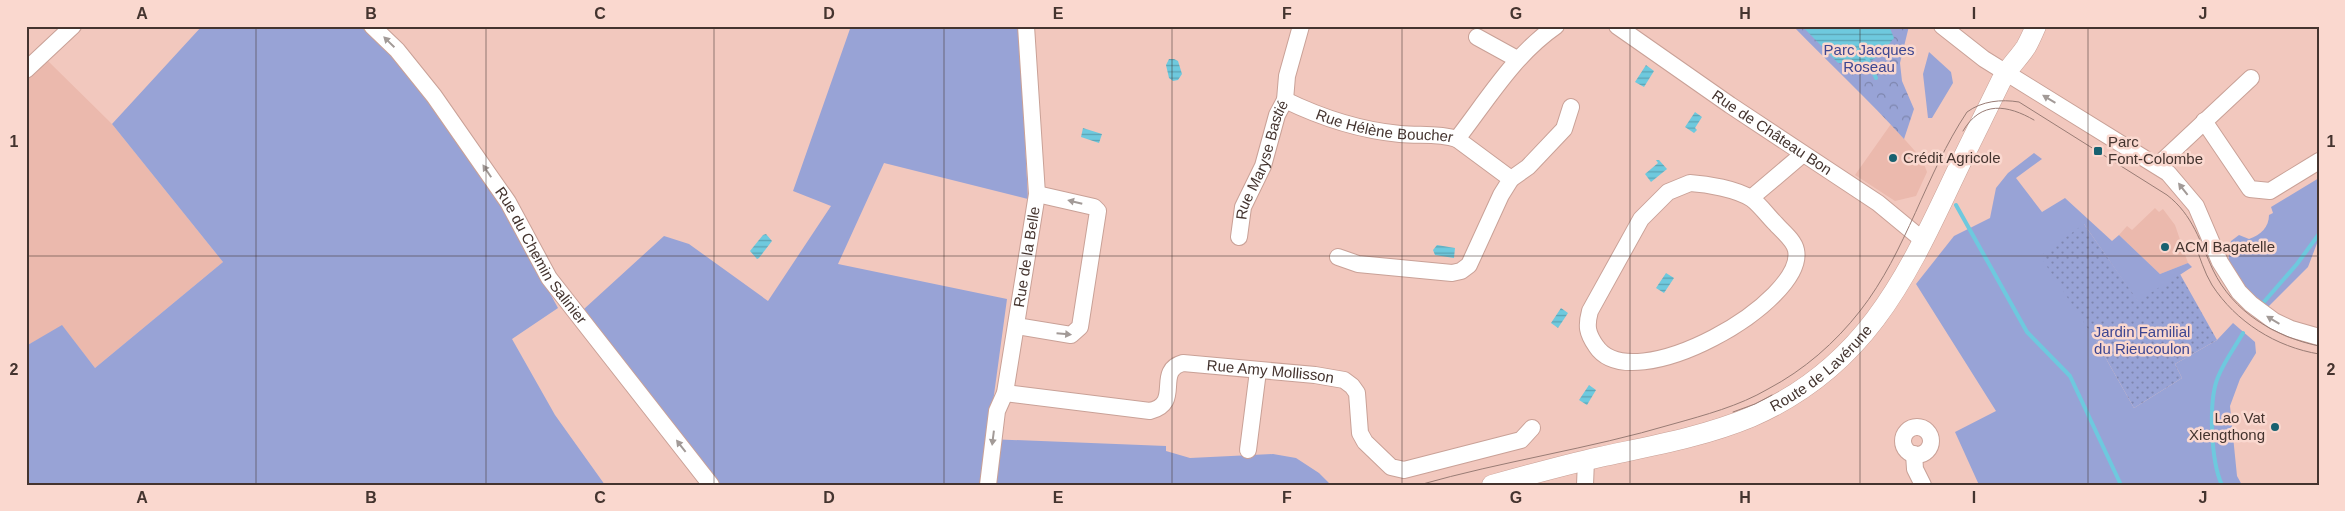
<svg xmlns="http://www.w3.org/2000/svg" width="2345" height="511" font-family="Helvetica,sans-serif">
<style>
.built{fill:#ebb9ad}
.grass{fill:#98a3d6}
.park{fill:url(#park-crowns)}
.garden{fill:url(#garden-dots)}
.water{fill:url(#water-rules)}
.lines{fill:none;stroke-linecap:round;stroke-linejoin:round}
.stream{stroke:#6ec9de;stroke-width:4}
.minor-casing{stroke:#c9a197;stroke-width:18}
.major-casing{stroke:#c9a197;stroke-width:21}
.minor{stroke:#fff;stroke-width:16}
.major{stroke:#fff;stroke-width:20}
.tram{stroke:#997c75;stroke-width:1}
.oneway{fill:#a29a97}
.grid{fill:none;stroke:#44342f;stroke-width:1;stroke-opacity:0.55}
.poi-dot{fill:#186170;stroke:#fad8cf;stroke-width:2}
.labels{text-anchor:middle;stroke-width:5;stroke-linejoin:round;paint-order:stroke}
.park-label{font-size:15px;fill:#3d4691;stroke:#fad8cf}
.street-label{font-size:15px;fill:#44342f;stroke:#fad8cf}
.poi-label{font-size:15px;fill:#44342f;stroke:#fad8cf;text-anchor:start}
.neatline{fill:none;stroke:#44342f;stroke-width:2}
.grid-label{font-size:16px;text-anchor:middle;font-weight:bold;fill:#44342f}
</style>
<defs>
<pattern id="park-crowns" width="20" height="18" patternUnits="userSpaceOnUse" patternTransform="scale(1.25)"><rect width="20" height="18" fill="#98a3d6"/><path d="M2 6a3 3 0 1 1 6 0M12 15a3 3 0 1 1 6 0" fill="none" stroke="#7e86ae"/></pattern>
<pattern id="garden-dots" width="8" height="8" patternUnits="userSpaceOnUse" patternTransform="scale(1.25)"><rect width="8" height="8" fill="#98a3d6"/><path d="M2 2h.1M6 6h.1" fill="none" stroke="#7e86ae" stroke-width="1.8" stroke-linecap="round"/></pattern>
<pattern id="water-rules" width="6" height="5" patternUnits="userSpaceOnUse" patternTransform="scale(1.25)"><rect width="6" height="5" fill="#6ec9de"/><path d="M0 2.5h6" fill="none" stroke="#5ca4b4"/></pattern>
</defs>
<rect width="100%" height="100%" fill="#f2c8be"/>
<path class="built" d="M 46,59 L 112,124 L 223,262 L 95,368 L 62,326 L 26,346 L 26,77 Z
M 1891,124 L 1922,159 L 1927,172 L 1916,196 L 1895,201 L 1855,175 Z
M 2155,208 L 2159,212 L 2163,209 L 2175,225 L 2188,263 L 2160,274 L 2119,235 L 2127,226 L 2132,230 Z"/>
<path class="grass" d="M 202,26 L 365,26 L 392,51 L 494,190 L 558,308 L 512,339 L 555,415 L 605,485 L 26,485 L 26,346 L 62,325 L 95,368 L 223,262 L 112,124 Z
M 851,26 L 1019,26 L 1028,199 L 884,163 L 838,264 L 1007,299 L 988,439 L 1166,446 L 1166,451 L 1190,458 L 1273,454 L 1296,458 L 1319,473 L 1331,485 L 1180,485 L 1179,483 L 1175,485 L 717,485 L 584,309 L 664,236 L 689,244 L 768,301 L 831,206 L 793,191 Z
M 1929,52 L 1951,72 L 1953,83 L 1932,118 L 1928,118 L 1923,74 Z
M 2034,153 L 2042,159 L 2016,178 L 2042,212 L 2065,198 L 2112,241 L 2119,235 L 2160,274 L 2188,263 L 2192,267 L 2138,302 L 2084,224 L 2096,341 L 2134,408 L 2182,378 L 2175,364 L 2217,340 L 2233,323 L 2255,342 L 2256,353 L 2240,379 L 2230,406 L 2237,476 L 2242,485 L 1979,485 L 1955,432 L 1996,411 L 1916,284 L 1954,236 L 1990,218 L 1996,188 L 2008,173 Z
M 2319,178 L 2319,238 L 2308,267 L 2268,307 L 2246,288 L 2228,262 L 2231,241 L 2239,235 L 2249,239 C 2261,235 2269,227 2269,215 L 2273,213 L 2271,207 Z"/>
<path class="park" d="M 1793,26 L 1909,26 L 1900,63 L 1902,81 L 1914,109 L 1904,139 C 1869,100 1830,64 1793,26 Z"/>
<path class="garden" d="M 2084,224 L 2138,301 L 2180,274 L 2217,340 L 2175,364 L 2182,378 L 2134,408 L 2096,341 L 2040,256 Z"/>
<path class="water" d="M 1802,26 L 1889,26 L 1894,38 C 1874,64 1871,64 1838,63 Z
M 1169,59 L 1174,59 L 1178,61 L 1182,74 L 1178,80 L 1173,81 L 1169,78 L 1166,65 Z
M 1646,65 L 1654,71 L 1644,87 L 1635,82 Z
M 1695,112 L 1702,117 L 1695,128 L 1697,130 L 1694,133 L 1685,127 Z
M 1083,128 L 1102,134 L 1099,143 L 1081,137 Z
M 1656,160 L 1659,160 L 1667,169 L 1651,182 L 1645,174 L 1658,163 Z
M 766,234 L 772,241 L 759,258 L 757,259 L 750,251 L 763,235 Z
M 1437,245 L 1455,248 L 1454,258 L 1435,255 L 1433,250 Z
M 1666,273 L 1674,278 L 1664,293 L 1656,288 Z
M 1561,308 L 1568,313 L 1558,328 L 1551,323 Z
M 1589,385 L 1596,390 L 1587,405 L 1579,400 Z"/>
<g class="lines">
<path class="stream" d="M 1867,58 L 1876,78
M 1956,205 L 2027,332 L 2070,376 L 2121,485
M 2263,303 L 2297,264 L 2319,234
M 2222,485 C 2211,462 2208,401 2218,377 C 2224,362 2235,347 2243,333"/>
<g class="minor-casing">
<g id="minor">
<path id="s1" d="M 372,26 L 397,50 L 434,96 L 508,202 L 549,278 L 711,485"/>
<path id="s2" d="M 1617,26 L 1730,105 L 1878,203 L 1924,241"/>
<path d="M 1942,26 L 1984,59 L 2168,173 L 2196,206 L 2220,262 L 2239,292 L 2251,304 L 2274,321 L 2291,329 L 2319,337"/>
<path d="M 1477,37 L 1517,59"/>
<path d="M 26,70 L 73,26"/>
<path id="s3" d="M 1285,100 C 1322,118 1358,130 1400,134 C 1419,136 1438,133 1457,139 C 1488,99 1514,55 1556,26"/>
<path d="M 2204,121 L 2250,189 L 2270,191 L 2319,161"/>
<path d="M 2158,165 L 2251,78"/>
<path d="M 1511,179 L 1528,167 L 1564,129 L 1571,107"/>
<path d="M 1690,183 C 1707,184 1737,189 1752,199 C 1760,205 1768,216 1775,223 C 1782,231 1794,240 1796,250 C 1807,301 1632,401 1596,346 C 1587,333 1586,326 1590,311 L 1641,219 L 1668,192 Z"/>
<path d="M 1751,198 L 1803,154"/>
<path id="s4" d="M 1239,237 L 1243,207 L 1263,166 L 1277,115 L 1285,100 L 1287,76 L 1301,26"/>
<path d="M 1338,257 L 1358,264 L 1452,273 L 1461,271 L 1469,265 L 1501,195 L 1511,179 L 1457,139"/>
<path d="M 1016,326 L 1071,335 L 1080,327 L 1098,211 L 1094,207 L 1037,194"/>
<path id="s5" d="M 1005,393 L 1150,411 C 1183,403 1154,371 1183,363 L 1315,375 L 1344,380 L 1352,386 L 1357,393 L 1360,433 L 1365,442 L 1391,467 L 1404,470 L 1521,440 L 1532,428"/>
<circle cx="1917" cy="441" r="14"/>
<path d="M 1248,450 L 1258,371"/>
<path d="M 1914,454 L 1915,469 L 1923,485"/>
<path id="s6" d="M 988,485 L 997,411 L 1005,393 L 1037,194 L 1026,26"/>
<path d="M 1585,485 L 1586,460"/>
</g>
</g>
<g class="major-casing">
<g id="major">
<path id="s7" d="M 1492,485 C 1528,475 1564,465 1600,457 C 1651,446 1703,437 1751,417 C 1862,369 1904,283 1952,181 C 1968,147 1985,114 2001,81 C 2008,68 2018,59 2026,47 C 2030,40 2033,33 2036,26"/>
</g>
</g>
<use href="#minor" class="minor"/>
<use href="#major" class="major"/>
<path class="tram" d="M 1963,131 C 1981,100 2008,105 2034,120
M 2194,242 C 2200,257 2204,272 2212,285 C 2236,322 2276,347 2319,354
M 1733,412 L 1755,404 L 1772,395
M 1419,485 C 1503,461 1589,449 1673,424 C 1705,415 1739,406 1768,389 C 1804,370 1835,343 1860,311 C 1907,251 1925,175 1967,112 C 1982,101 2001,99 2019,102 L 2167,195 C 2193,215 2200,242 2213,270 C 2233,312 2275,337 2319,346"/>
</g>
<defs><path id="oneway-solid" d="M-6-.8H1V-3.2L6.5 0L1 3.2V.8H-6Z" transform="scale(1.25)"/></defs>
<g class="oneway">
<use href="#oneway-solid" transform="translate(389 42) rotate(-136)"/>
<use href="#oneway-solid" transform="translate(2049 99) rotate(-149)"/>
<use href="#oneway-solid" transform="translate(487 171) rotate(-124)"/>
<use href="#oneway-solid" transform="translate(2183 189) rotate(-128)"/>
<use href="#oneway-solid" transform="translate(1075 202) rotate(-166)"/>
<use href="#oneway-solid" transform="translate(2273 320) rotate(-149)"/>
<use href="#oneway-solid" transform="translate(1064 334) rotate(5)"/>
<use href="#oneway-solid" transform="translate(993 438) rotate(97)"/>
<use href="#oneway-solid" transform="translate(681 446) rotate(-128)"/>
</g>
<path class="grid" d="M 256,26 L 256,485M 486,26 L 486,485M 714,26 L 714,485M 944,26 L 944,485M 1172,26 L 1172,485M 1402,26 L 1402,485M 1630,26 L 1630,485M 1860,26 L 1860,485M 2088,26 L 2088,485M 26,256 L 2319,256"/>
<g class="poi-dot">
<rect x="2093" y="146" width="10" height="10" rx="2.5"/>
<circle cx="1893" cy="158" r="5"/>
<circle cx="2165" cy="247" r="5"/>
<circle cx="2275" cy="427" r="5"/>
</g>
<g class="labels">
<g class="park-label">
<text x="1869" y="55">Parc Jacques<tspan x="1869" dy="17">Roseau</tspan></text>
<text x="2142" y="337">Jardin Familial<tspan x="2142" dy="17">du Rieucoulon</tspan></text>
</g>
<g class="street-label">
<text dy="5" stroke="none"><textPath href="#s3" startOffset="104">Rue Hélène Boucher</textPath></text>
<text dy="5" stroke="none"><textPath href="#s2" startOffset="188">Rue de Château Bon</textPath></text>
<text dy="5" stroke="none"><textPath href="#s4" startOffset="81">Rue Maryse Bastié</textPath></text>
<text dy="5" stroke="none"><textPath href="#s1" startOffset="286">Rue du Chemin Salinier</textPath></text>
<text dy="5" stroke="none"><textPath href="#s6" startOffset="232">Rue de la Belle</textPath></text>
<text dy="5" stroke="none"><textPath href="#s7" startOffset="354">Route de Lavérune</textPath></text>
<text dy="5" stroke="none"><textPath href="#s5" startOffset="298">Rue Amy Mollisson</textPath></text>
</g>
<g class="poi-label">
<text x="2108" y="147">Parc<tspan x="2108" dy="17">Font-Colombe</tspan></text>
<text x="1903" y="163">Crédit Agricole</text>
<text x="2175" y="252">ACM Bagatelle</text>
<text x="2265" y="423" text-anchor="end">Lao Vat<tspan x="2265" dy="17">Xiengthong</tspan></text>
</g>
</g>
<rect width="2345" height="511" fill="none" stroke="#fad8cf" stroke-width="55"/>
<rect x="28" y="28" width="2290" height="456" class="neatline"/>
<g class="grid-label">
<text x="142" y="19">A</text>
<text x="371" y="19">B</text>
<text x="600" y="19">C</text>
<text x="829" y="19">D</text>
<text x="1058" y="19">E</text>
<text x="1287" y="19">F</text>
<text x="1516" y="19">G</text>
<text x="1745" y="19">H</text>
<text x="1974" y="19">I</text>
<text x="2203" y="19">J</text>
<text x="14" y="147">1</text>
<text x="2331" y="147">1</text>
<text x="14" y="375">2</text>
<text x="2331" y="375">2</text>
<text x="142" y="503">A</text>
<text x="371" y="503">B</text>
<text x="600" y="503">C</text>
<text x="829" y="503">D</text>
<text x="1058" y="503">E</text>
<text x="1287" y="503">F</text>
<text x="1516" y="503">G</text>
<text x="1745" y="503">H</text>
<text x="1974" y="503">I</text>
<text x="2203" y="503">J</text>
</g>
</svg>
